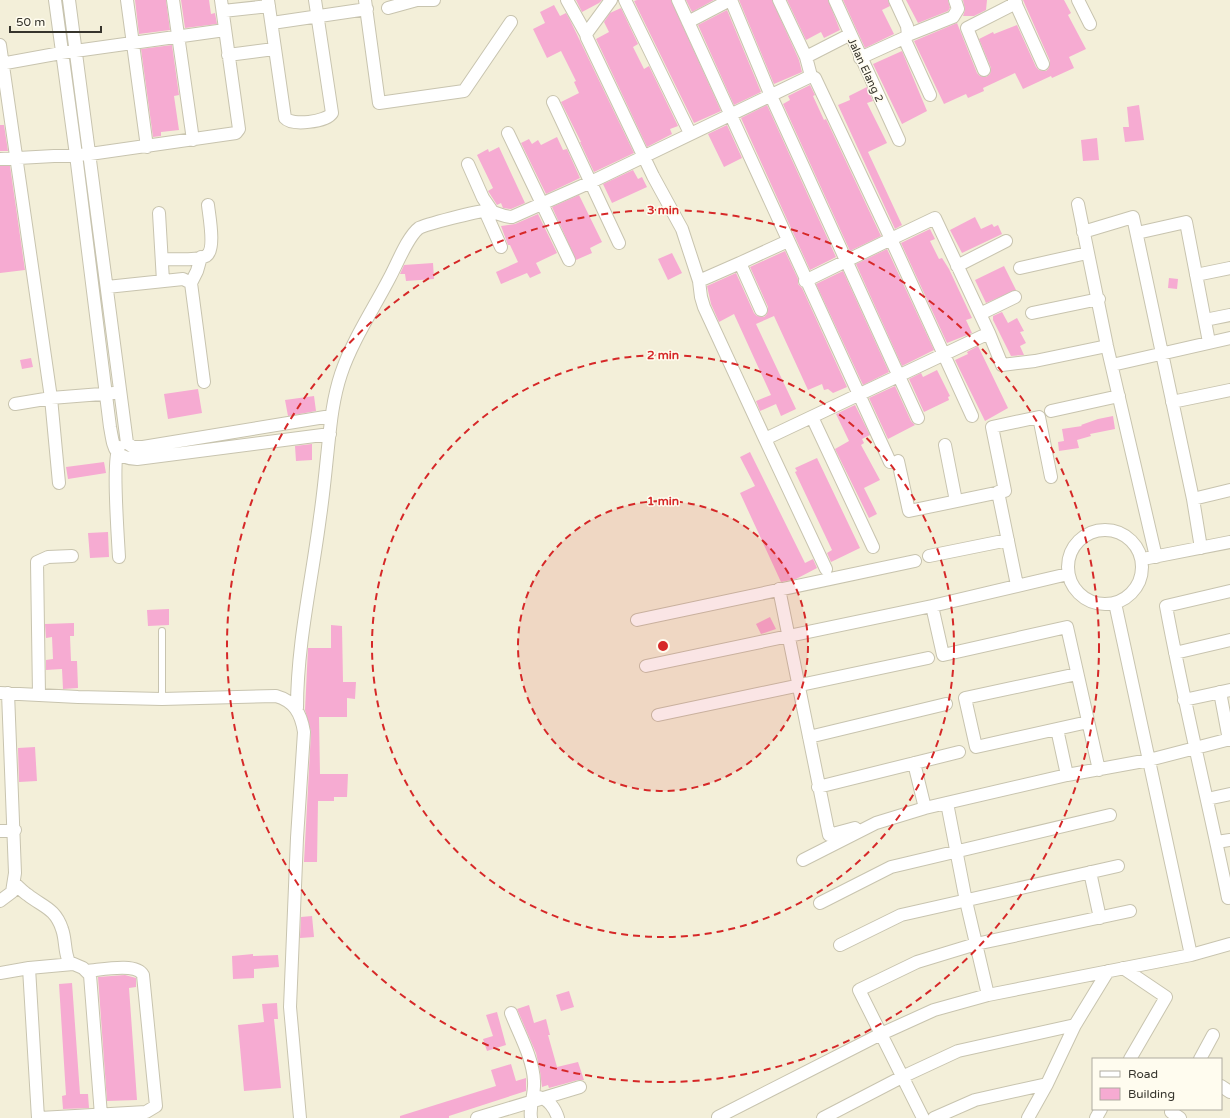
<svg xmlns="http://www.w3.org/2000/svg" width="1230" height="1118" font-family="'Varela Round',sans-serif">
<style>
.building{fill:#f6abd2}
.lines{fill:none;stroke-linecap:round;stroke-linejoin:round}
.service-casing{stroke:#c8c4af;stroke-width:8}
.minor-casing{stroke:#c8c4af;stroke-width:14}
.service{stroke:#fff;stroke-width:6}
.minor{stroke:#fff;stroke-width:12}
.ring{fill:none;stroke:#d62828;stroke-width:2;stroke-dasharray:7 5}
.labels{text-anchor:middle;stroke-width:3;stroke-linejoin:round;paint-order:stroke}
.street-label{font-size:11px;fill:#36342c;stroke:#fffcef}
.centre{fill:#d62828;stroke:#fffcef;stroke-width:2}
.ring-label{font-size:12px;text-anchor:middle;font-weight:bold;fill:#d62828;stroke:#fffcef;stroke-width:3;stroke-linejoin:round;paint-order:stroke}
</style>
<rect width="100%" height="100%" fill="#f3efd9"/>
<path class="building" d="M 135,0 L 166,0 L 170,30 L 139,34 Z
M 181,0 L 209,0 L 211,14 L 215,13 L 217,24 L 185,28 Z
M 576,0 L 602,0 L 599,3 L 582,12 Z
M 637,0 L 671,0 L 721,111 L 694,123 L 634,1 Z
M 686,0 L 714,0 L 692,12 Z
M 739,0 L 772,0 L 799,60 L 802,72 L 774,84 Z
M 787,0 L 828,0 L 840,30 L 824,38 L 821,32 L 806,40 Z
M 843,0 L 888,0 L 890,6 L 882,10 L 894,34 L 865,48 Z
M 906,0 L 948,0 L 950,8 L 948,11 L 918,23 Z
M 963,0 L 987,0 L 986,10 L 974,16 L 963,16 L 965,10 Z
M 1023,0 L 1064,0 L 1071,13 L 1068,15 L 1086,49 L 1069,57 L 1074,68 L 1052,78 L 1051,76 L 1023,89 L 1015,73 L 983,88 L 984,91 L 968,98 L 966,94 L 944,104 L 914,41 L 957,23 L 977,73 L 980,76 L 986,77 L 990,74 L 991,68 L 979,39 L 993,32 L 994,34 L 1017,25 L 1036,67 L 1039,70 L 1046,71 L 1049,68 L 1050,61 Z
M 554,5 L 560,16 L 566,13 L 569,18 L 634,153 L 594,172 L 580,142 L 581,142 L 561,102 L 579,93 L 574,82 L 576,81 L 561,51 L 547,58 L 533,29 L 545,23 L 540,12 Z
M 621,8 L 638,44 L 633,47 L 644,69 L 649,66 L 678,126 L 670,129 L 672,134 L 647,147 L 596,39 L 609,32 L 604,22 L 610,13 Z
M 727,10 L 761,92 L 734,105 L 698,25 Z
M 172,45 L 179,95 L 174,96 L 179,130 L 161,132 L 161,136 L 153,137 L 141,49 Z
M 902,51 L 927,111 L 902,124 L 873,64 Z
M 810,85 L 815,95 L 813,96 L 824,120 L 826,119 L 881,236 L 850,251 L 783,104 L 790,100 L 788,96 Z
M 867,87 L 873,101 L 867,103 L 887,143 L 868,152 L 902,225 L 895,229 L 838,105 L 850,100 L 849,96 Z
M 767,105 L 836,257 L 810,270 L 741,118 Z
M 1139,105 L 1144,140 L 1125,142 L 1123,127 L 1129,127 L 1127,107 Z
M 0,125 L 4,125 L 8,151 L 0,151 Z
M 727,125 L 742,158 L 724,167 L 708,134 Z
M 557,137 L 563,150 L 567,149 L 580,178 L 546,194 L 521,143 L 529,139 L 532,144 L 538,140 L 541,145 Z
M 1097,138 L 1099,160 L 1083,161 L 1081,140 Z
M 499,147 L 525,203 L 511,209 L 503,208 L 501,203 L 497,205 L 490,194 L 488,191 L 493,188 L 477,155 L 488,149 L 489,152 Z
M 0,166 L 10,166 L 25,270 L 0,273 Z
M 633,170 L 638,179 L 642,177 L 647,187 L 612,203 L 603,184 Z
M 579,195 L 602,242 L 590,248 L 592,253 L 576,260 L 552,207 Z
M 538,214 L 557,253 L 536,263 L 541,273 L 530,278 L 527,273 L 501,284 L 496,272 L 518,262 L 510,245 L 508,245 L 501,226 L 515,224 Z
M 975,217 L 981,229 L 992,224 L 994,227 L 998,225 L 1002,234 L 962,253 L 950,230 Z
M 930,229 L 935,239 L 930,241 L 939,259 L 942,258 L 949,269 L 972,318 L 966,320 L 972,333 L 947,343 L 901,243 Z
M 887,249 L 934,350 L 902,366 L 856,264 Z
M 785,251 L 798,279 L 798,284 L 802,288 L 847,387 L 833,393 L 828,389 L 824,390 L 822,384 L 808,390 L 774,316 L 756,324 L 796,409 L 781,416 L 776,404 L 760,411 L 756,401 L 771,395 L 734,314 L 719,322 L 711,304 L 707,286 L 736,273 L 754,313 L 757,316 L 764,317 L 767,314 L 768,307 L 750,267 Z
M 672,253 L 682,273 L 668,280 L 658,259 Z
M 433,263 L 434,279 L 406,281 L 405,274 L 400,274 L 404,265 Z
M 1004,266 L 1016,290 L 986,303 L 975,280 Z
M 843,271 L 889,372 L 863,385 L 816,284 Z
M 1169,278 L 1178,279 L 1177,289 L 1168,288 Z
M 1002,312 L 1008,323 L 1017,318 L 1024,331 L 1020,332 L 1026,343 L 1020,346 L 1024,355 L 1011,356 L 993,320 L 993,316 Z
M 978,346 L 1008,408 L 985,421 L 955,360 L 968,354 L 967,352 Z
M 31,358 L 33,367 L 22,369 L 20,360 Z
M 937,370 L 950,396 L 948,397 L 949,400 L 924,412 L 909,379 L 921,373 L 923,377 Z
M 895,386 L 911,421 L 915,425 L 888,439 L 869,398 Z
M 198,389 L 202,413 L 168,419 L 164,394 Z
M 314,396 L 316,411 L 288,416 L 285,400 Z
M 855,405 L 870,435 L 862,439 L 864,443 L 861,445 L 880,480 L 864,488 L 877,514 L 869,518 L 835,449 L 849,441 L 836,414 Z
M 1113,416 L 1115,429 L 1090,434 L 1091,436 L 1077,440 L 1079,448 L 1059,451 L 1058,442 L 1064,441 L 1062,429 L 1082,426 L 1081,425 L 1098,419 Z
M 312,444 L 312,460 L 296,461 L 295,446 Z
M 750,452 L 805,563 L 813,559 L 817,568 L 796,579 L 781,582 L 740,493 L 755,486 L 740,457 Z
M 817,458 L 860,548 L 831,562 L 827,553 L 832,550 L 795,472 L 797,471 L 795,468 Z
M 104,462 L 106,473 L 68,479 L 66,467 Z
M 108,532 L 109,557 L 90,558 L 88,533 Z
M 169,609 L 169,625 L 148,626 L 147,610 Z
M 770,617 L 776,629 L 761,634 L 756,624 Z
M 74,623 L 74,636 L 70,636 L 71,661 L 77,661 L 78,688 L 63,689 L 62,669 L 46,670 L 46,660 L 53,659 L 52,637 L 46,638 L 45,624 Z
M 331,625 L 342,626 L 343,682 L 356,682 L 355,699 L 347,698 L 347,717 L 319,717 L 320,774 L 348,774 L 347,797 L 334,797 L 334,801 L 318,801 L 317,862 L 304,862 L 311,732 L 305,710 L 308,648 L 331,648 Z
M 35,747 L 37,781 L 19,782 L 18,748 Z
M 312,916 L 314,937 L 300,938 L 301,917 Z
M 253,954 L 253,956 L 278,955 L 279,967 L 254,969 L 254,978 L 233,979 L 232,956 Z
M 125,975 L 136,978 L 136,987 L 129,988 L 137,1100 L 107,1101 L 98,977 Z
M 72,983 L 80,1094 L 88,1094 L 89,1108 L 63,1109 L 62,1096 L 66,1095 L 59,984 Z
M 569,991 L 574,1007 L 561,1011 L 556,995 Z
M 277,1003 L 278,1019 L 274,1019 L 281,1088 L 244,1091 L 238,1025 L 264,1022 L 262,1004 Z
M 529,1005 L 534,1023 L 546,1019 L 550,1035 L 548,1035 L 557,1067 L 578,1062 L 584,1080 L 578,1080 L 549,1088 L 548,1085 L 542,1087 L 540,1071 L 536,1053 L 517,1009 Z
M 497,1012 L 506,1045 L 487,1051 L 483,1039 L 493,1036 L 486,1015 Z
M 511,1064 L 516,1081 L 526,1078 L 526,1091 L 449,1116 L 449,1118 L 400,1118 L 400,1116 L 496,1086 L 491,1070 Z"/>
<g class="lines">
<g class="service-casing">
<path id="service" d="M 162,631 L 162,699"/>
</g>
<g class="minor-casing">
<path id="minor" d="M 55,0 L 76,155 L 110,427 C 114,448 113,458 137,459 L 330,434
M 69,0 L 127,443 L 133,447 L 143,447 L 331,416
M 127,0 L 147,147
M 173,0 L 193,140
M 268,0 L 285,118 C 292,126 326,122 332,113 L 315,0
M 365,0 L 379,103 L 464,91 L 511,22
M 417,0 L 434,0
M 567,0 L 586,34
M 611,0 L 586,34 L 587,38 L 653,176 L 682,229 L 699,281 L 701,297 L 704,307 L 765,439
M 625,0 L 690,133
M 678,0 L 890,462
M 731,0 L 771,96 L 918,418
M 779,0 L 806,57 L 811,76
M 835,0 L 899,140
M 895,0 L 907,26 L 908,35
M 1014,0 L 1043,64
M 1078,0 L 1090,24
M 388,8 L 417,0
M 223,11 L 269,6
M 688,22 L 730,0
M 272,23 L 367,9
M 904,38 L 930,95
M 0,45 L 51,398 L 59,483
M 228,55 L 274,49
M 806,57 L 849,35
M 860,58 L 904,38 L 908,35 L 953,17 L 958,9 L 955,0
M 0,64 L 61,53 L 225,30
M 984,70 L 967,28 L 1016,3
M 553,102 L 619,243
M 508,133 L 569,260
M 0,159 L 90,154 L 236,133 L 239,129 L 221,0
M 468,164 L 483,198 L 492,211
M 1078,204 L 1107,346 L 1156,557
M 485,211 L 501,247
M 159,213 L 163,281
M 1083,232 L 1133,217 L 1193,499 L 1201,548
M 1137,233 L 1186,222 L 1209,342
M 162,259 C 173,259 196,261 206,256 C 216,250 209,215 208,205
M 957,266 L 1006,241
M 1020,268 L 1087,253
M 1196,275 L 1230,268
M 699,281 L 740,263
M 191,283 L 197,271 L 201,257
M 107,287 L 183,279 L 191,283 L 204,382
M 761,310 L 740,263 L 788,241
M 1032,313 L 1099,299
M 980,314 L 1015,297
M 1205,320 L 1230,315
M 989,333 L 1002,365 L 1035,361 L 1107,346
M 1112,365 L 1230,338
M 1172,402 L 1230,390
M 15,404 L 51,398 L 114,393
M 1051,411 L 1119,396
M 812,417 L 873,547
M 945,445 L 956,501
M 119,447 C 112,456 118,540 119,557
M 898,461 L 909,511 L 1005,491 L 992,427 L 1039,417 L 1051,477
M 998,492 L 1017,585
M 1193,499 L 1230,490
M1068 567a37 37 0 1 1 74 0a37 37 0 1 1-74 0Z
M 929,556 L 1008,540
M 1148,558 L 1230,542
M 826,569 L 765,439 C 840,404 914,368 989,333 L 935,218 L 891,239 L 972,416
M 1068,574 L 932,606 L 943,655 L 1067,627 L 1099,770
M 779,589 L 829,835 L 855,828
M 1230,591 L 1166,606 C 1184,704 1208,800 1228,898 L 1230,897
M 1115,603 L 1191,955
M 637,620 L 915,561
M 1175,653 L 1230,640
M 646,666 L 932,606
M 1077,674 L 965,698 L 976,747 L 1088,722
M 1220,692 L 1229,740
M 0,693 L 78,697 L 162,699 L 276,696 C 294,701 301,713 304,732 L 297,838 L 290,1007 L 300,1118
M 39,695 L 37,562 L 48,557 L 72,556
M 1184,700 L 1230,690
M 297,708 C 297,644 312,580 320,517 C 323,497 325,477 327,457 C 330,429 332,401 341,374 C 352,341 374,308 390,277 C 397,264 408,236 419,228 C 424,225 480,210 486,211 C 495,211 502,217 512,217 L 591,182 L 811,76 L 815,78 L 891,239 L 805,281
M 658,715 L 928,658
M 1057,729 L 1067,775
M 809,737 L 946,704
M 914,763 L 925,808
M 818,787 L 959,752
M 1207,799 L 1230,794
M 947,803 L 966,901 L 988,995
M 0,831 L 15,830
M 1217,842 L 1230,840
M 803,860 L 876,823 L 925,808 L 1067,775 L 1149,760 L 1230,739
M 1090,872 L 1100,918
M 14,883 C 19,887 23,892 28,895 C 43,907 55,908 62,929 C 66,940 64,951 69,962 L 83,968 L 90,975 L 101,1115
M 0,901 L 12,892 L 15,873 L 8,693
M 820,903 L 891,867 L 1110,815
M 840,945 L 901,915 L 1118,866
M 29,968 L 38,1118
M 1123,968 L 1166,997 L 1130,1059
M 0,973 L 29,968 L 73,964
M 511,1013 C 519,1034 533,1058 534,1081 C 535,1095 529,1105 531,1118
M 1200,1059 L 1213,1035
M 1221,1086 L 1230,1092
M 539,1097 C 548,1099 555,1108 558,1118
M 1171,1112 L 1180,1118
M 718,1117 L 881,1034 L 934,1010 L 988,995 L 1191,955 L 1230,944
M 40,1118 L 146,1112 L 156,1106 L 143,975 C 136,962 101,970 87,971
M 477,1118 L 580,1087
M 823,1118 L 902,1077 L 958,1051 L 1075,1025
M 923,1118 L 859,990 L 917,962 L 976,944 L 1130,911
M 934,1118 L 975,1100 L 1047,1084
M 1028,1118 L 1047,1084 L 1075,1025 L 1108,971
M 1096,1118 L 1101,1109"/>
</g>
<use href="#service" class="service"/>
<use href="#minor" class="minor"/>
</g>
<circle cx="663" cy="646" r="145" fill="#d62828" fill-opacity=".12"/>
<g class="ring">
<circle cx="663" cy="646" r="145"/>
<circle cx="663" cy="646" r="291"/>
<circle cx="663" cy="646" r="436"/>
</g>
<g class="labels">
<g class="street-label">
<text transform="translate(866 70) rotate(65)" y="4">Jalan Elang 2</text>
</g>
</g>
<circle cx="663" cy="646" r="6" class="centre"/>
<g class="ring-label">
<text x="663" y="214">3 min</text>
<text x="663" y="359">2 min</text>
<text x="663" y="505">1 min</text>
</g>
<rect x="1092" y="1058" width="130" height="52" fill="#fffcef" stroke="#afaca1"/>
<rect x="1100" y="1071" width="20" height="6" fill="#ffffff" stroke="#afaca1"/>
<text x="1128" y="1078" font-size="12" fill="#36342c">Road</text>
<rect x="1100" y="1088" width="20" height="12" fill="#f6abd2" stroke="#afaca1"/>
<text x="1128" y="1098" font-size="12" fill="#36342c">Building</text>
<path d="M10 26v6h91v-6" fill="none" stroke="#36342c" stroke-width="2"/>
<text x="16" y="26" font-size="12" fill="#36342c" stroke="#fffcef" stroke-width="3" paint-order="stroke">50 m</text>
</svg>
